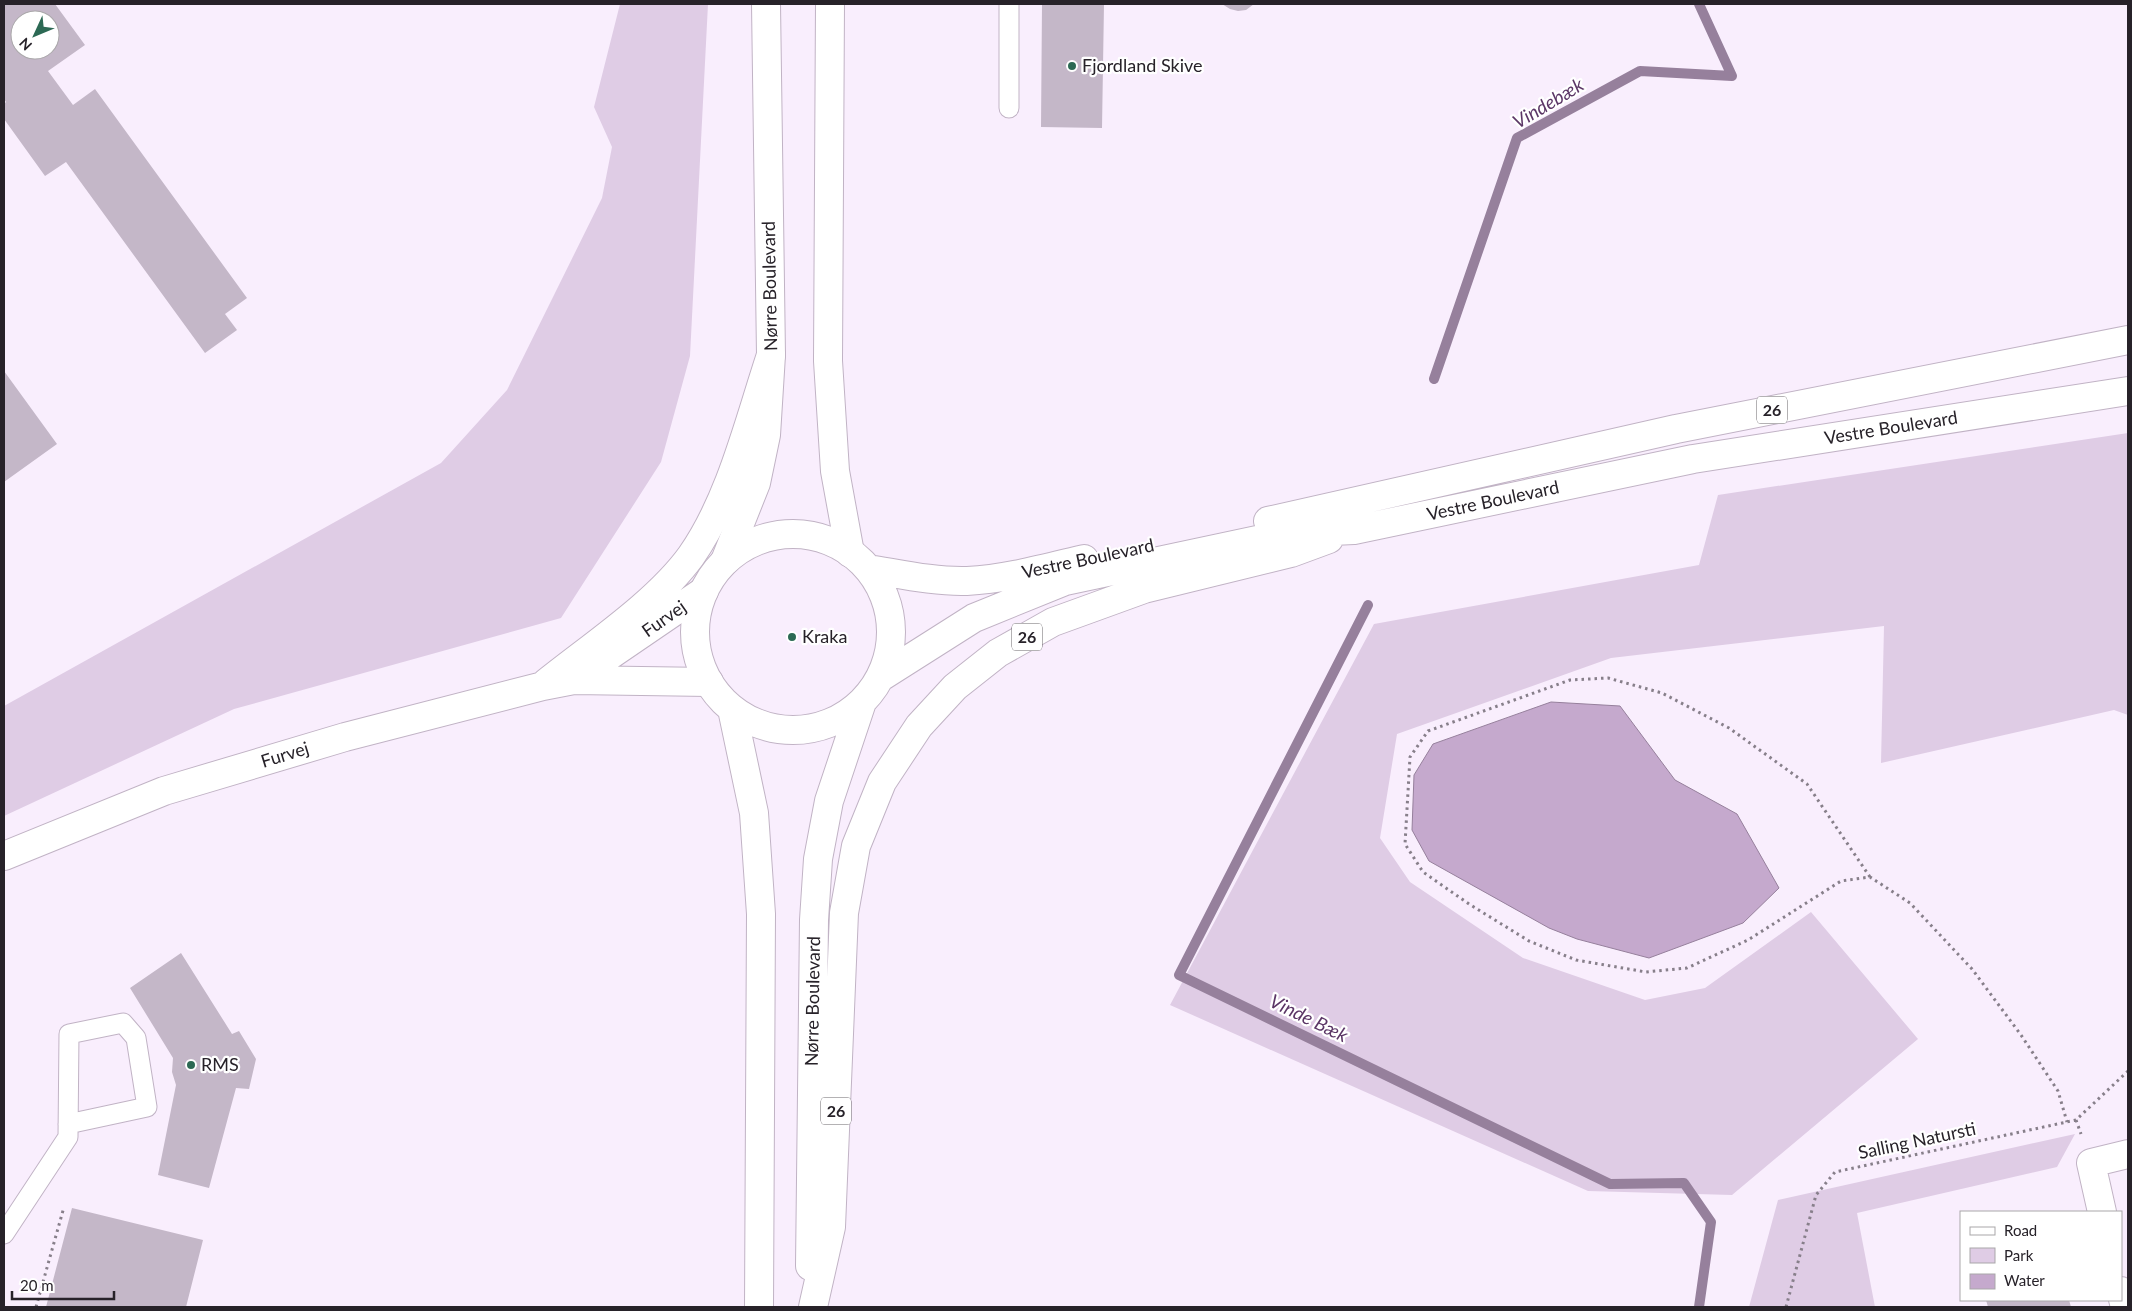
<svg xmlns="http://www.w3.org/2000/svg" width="2132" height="1311" font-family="Lato,sans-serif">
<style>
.green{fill:#dfcce5}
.water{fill:#c5a9cd;stroke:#96809c}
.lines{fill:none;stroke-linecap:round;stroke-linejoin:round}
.stream{stroke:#96809c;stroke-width:10}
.building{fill:#c4b7c8;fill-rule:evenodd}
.service-casing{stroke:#c1b3c5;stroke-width:21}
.minor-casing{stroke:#c1b3c5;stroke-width:30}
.tertiary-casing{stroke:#c1b3c5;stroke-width:30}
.secondary-casing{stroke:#c1b3c5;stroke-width:30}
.primary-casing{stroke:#c1b3c5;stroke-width:30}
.path{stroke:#877f8a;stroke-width:3;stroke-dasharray:2.5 4;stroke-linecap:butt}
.service{stroke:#fff;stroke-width:19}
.minor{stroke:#fff;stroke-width:28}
.tertiary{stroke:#fff;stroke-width:28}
.secondary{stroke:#fff;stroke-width:28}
.primary{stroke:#fff;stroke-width:28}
.poi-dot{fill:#2c6954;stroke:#fff;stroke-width:2}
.labels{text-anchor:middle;stroke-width:4.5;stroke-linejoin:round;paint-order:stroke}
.shield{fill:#fff;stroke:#686469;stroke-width:1}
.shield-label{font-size:16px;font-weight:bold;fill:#272229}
.poi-label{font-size:18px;fill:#272229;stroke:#fff;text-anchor:start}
.street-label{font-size:18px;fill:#272229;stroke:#fff}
.water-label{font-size:19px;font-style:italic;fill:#5b3666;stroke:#fff}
</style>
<rect width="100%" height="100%" fill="#f9eefd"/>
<path class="green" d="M 620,4 L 708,4 L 690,356 L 661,462 L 561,618 L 234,709 L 4,816 L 4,706 L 441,463 L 507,390 L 602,198 L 612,147 L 594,107 Z
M 2128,433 L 2128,715 L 2114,710 L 1881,763 L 1884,626 L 1611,658 L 1397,734 L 1380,838 L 1410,882 L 1523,958 L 1645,1000 L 1705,988 L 1811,912 L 1918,1039 L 1732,1195 L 1588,1191 L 1170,1005 L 1374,624 L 1699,565 L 1718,495 Z
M 2075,1134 L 2057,1167 L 1857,1213 L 1875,1307 L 1749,1307 L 1778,1200 Z"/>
<path class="water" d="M 1551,702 L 1620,706 L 1675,780 L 1737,814 L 1779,888 L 1743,923 L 1649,958 L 1577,939 L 1549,928 L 1429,861 L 1412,830 L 1414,775 L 1433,744 Z"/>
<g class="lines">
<path class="stream" d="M 1434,379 L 1517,138 L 1640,71 L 1732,76 L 1699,4
M 1368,605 L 1179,975 L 1610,1184 L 1684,1183 L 1711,1222 L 1699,1307"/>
</g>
<path class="building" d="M 6,4 L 55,4 L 85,45 L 48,71 L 73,105 L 95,89 L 247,298 L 225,314 L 237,330 L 205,353 L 66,162 L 45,176 L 4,119 L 4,104 L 6,102 L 4,99 L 4,6 ZM 20,20 L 50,20 L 50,50 L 20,50 Z
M 1042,4 L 1104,4 L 1102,128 L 1041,127 Z
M 1222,4 L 1254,4 L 1246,10 L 1238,11 L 1230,9 Z
M 4,371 L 57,444 L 4,482 Z
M 181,953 L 232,1034 L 239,1031 L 256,1059 L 249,1089 L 236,1088 L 209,1188 L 158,1175 L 176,1085 L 172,1072 L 173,1058 L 130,988 Z
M 72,1208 L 203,1240 L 186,1307 L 46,1307 Z
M 1986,1300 L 2069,1300 L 2071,1307 L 1988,1307 Z"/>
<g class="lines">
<g class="service-casing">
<path id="service" d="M 1009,4 L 1009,108
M 4,1234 L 68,1137 L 69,1034 L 123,1023 L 136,1038 L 147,1107 L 68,1124"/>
</g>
<g class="minor-casing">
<path id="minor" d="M 2102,1212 L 2091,1163 L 2128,1154
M 2121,1291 L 2125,1307"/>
</g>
<g class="tertiary-casing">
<path id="tertiary" d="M 830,4 L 828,361 L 835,471 L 850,553
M 725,561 L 756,483 L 766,435 L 771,355 L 766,4"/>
</g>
<g class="secondary-casing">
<path id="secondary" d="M 581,675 L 704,591
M 546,683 C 592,646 657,603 691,556 C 731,499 749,421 771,355
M 4,856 L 164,791 L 345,737 L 543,686 L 574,680 L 709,682"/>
</g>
<g class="primary-casing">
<path id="primary" d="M 1268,521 L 1676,429 L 2128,340
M695 632a98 98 0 1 1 196 0a98 98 0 1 1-196 0Z
M 869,569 C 900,574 935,582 967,581 C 1007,579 1046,568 1084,559
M 881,677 L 974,618 L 1065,581 L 1290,533 L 1354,530 L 1693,459 L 2128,391
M 732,709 L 754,813 L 761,914 L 759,1307
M 810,1266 L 814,920 L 818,859 L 829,801 L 862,702
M 813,1307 L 831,1227 L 844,913 L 856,846 L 882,782 L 919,726 L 955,687 L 998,653 L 1053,622 L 1144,589 L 1291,553 L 1329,539"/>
</g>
<path class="path" d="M 1870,877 L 1807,784 L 1729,728 L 1662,693 L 1608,678 L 1570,680 L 1428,731 L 1410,757 L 1405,844 L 1423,872 L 1469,904 L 1529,941 L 1576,960 L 1646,972 L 1687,968 L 1748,940 L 1841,881 L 1870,877 L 1910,903 L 1972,969 L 2021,1035 L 2058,1091 L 2067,1122
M 2076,1120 L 2081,1134
M 36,1307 L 64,1207
M 1786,1307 L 1816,1195 L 1835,1172 L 2076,1120 L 2128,1071"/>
<use href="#service" class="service"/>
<use href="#minor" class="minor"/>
<use href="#tertiary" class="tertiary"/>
<use href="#secondary" class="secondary"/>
<use href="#primary" class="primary"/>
</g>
<g class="poi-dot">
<circle cx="1072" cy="66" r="5"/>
<circle cx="792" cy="637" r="5"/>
<circle cx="191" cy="1065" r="5"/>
</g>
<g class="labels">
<g class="shield">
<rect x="1757" y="396.5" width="30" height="27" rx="4"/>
<rect x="1012" y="623.5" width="30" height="27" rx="4"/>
<rect x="821" y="1097.5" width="30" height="27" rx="4"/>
</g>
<g class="shield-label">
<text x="1772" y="416">26</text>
<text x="1027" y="643">26</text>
<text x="836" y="1117">26</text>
</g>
<g class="poi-label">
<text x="1082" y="72">Fjordland Skive</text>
<text x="802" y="643">Kraka</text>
<text x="201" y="1071">RMS</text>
</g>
<g class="street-label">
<text transform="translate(770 286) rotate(-91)" y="6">Nørre Boulevard</text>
<text transform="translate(1891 428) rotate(-9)" y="6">Vestre Boulevard</text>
<text transform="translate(1493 501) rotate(-12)" y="6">Vestre Boulevard</text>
<text transform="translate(1088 559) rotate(-12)" y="6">Vestre Boulevard</text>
<text transform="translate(664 619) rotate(-35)" y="6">Furvej</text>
<text transform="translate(285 755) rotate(-17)" y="6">Furvej</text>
<text transform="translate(813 1001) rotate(-89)" y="6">Nørre Boulevard</text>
<text transform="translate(1917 1141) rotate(-12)" y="6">Salling Natursti</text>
</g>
<g class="water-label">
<text transform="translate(1548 103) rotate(-31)" y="7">Vindebæk</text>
<text transform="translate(1309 1018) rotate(26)" y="7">Vinde Bæk</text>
</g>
</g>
<rect width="2132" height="1311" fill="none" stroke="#272229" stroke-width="10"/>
<rect x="1960" y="1211" width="162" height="90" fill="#ffffff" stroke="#a9a7a9"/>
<rect x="1970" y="1227" width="25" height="8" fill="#ffffff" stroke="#a9a7a9"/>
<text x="2004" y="1236" font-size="15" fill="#272229">Road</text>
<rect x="1970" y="1248" width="25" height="15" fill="#dfcce5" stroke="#a9a7a9"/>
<text x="2004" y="1261" font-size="15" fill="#272229">Park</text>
<rect x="1970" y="1274" width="25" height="15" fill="#c5a9cd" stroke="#a9a7a9"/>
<text x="2004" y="1286" font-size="15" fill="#272229">Water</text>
<g transform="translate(35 35) rotate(226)"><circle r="24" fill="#ffffff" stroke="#a9a7a9"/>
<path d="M0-4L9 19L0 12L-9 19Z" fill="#2c6954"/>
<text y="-8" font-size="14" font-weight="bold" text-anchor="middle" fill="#272229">N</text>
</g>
<path d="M12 1291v8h102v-8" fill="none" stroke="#272229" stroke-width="2.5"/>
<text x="20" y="1291" font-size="15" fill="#272229" stroke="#ffffff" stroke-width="4" paint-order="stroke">20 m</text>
</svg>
